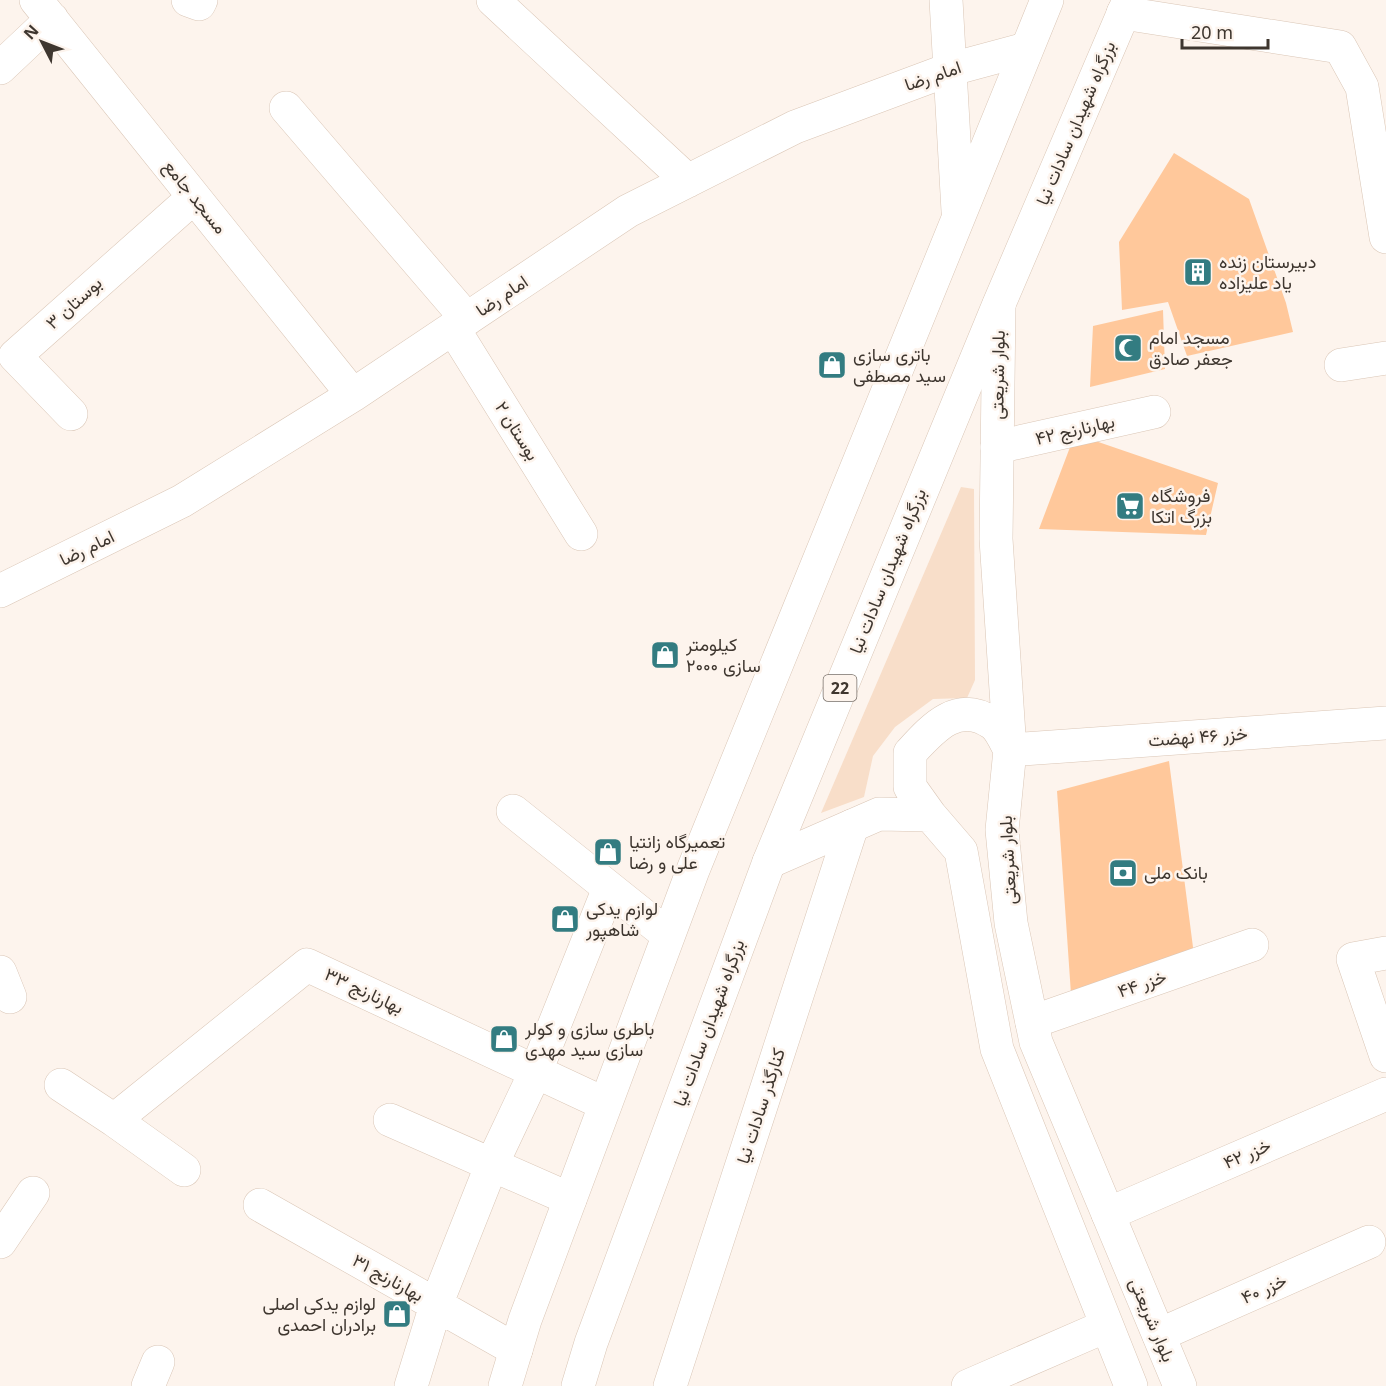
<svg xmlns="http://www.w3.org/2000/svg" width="1386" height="1386" font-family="'Noto Sans',Vazirmatn,sans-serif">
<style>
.green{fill:#f8dec9}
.building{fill:#ffc89b}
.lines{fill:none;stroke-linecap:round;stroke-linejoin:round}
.street-casing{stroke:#dac6b6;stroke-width:34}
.secondary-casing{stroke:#dac6b6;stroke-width:34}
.primary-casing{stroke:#dac6b6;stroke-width:34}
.highway-casing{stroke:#dac6b6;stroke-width:34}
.street{stroke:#fff;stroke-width:33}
.secondary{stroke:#fff;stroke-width:33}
.primary{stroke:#fff;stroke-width:33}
.highway{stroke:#fff;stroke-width:33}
.labels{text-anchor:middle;stroke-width:5;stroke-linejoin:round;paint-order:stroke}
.shield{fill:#fdf4ed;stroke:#776f68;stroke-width:1.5}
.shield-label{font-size:16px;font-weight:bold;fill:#3e362f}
.street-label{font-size:18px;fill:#3e362f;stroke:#fdf4ed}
.poi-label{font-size:18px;fill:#3e362f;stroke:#fdf4ed;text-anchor:start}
</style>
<rect width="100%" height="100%" fill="#fdf4ed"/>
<path class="green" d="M 961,487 L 974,489 L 975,680 L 967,698 L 933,699 L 895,727 L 873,756 L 864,797 L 821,813 Z"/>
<path class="building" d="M 1174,153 L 1249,199 L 1286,303 L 1293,332 L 1187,356 L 1168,302 L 1122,310 L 1119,242 Z
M 1163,310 L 1165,369 L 1090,387 L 1093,326 Z
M 1075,434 L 1218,483 L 1206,535 L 1039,529 Z
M 1169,761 L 1194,955 L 1071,994 L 1057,791 Z"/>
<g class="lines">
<g class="street-casing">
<path id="street" d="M 36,0 L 353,395
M 188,0 L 199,4 L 201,0
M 493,0 L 688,181
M 1123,13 L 1340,47 L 1362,87 L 1386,237
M 0,68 L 52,19
M 286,108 L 467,319
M 453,328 L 581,534
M 1341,365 L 1386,358
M 71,414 L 15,356 L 194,197
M 997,447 L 1154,412
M 0,591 L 182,501 L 353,395 L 628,211 L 795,127 L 948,70 L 1026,49
M 513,811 L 668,935
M 1386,953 L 1353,959 L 1386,1056
M 0,972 L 10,997
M 1032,1022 L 1252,945
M 61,1085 L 114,1120 L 307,965 L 605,1104
M 114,1120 L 184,1170
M 390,1120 L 570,1199
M 260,1205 L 516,1350
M 1108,1214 L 1386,1094
M 0,1242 L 33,1193
M 1159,1335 L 1369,1242
M 148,1386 L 158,1362
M 411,1386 L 436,1305 L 492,1164 L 536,1071 L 609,888
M 670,1386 L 852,826
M 968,1386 L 1106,1326"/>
</g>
<g class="secondary-casing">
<path id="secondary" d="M 1010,750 L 1386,723"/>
</g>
<g class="primary-casing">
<path id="primary" d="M 999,305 L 996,539 L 1010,750 L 1002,830 L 1011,923 L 1036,1042 L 1180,1386
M 930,815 L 910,787 L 910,753 C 933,728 957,700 992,723 C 1000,728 1006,743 1010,750
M 769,862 L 879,814 L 930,815 L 961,851 L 997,1049 L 1131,1386"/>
</g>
<g class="highway-casing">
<path id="highway" d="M 946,0 L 958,211
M 505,1386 L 525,1320 L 693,870 L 1047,0
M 578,1386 L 591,1343 L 769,862 L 999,304 L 1129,0"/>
</g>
<use href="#street" class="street"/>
<use href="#secondary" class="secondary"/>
<use href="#primary" class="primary"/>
<use href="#highway" class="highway"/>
</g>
<defs>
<g id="building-square" transform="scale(1.5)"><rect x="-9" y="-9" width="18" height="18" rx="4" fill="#337c81" stroke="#fdf4ed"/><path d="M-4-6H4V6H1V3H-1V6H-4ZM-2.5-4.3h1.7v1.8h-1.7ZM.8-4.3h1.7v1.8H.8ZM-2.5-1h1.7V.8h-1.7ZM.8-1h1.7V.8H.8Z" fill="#fff"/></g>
<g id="mosque-square" transform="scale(1.5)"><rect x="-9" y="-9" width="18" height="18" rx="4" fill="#337c81" stroke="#fdf4ed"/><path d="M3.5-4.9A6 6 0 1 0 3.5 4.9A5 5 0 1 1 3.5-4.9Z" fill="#fff"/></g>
<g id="shop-square" transform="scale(1.5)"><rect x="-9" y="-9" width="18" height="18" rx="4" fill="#337c81" stroke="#fdf4ed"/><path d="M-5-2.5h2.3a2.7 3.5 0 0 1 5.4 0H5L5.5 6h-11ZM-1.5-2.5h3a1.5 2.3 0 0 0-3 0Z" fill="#fff"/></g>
<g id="supermarket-square" transform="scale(1.5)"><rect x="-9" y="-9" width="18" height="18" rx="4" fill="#337c81" stroke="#fdf4ed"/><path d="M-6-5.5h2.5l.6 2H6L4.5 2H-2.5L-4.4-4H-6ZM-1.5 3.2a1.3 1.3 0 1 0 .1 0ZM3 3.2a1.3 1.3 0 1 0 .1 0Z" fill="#fff"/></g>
<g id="bank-square" transform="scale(1.5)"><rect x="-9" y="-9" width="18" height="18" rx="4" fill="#337c81" stroke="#fdf4ed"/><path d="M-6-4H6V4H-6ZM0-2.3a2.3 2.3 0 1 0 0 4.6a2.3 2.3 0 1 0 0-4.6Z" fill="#fff"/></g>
</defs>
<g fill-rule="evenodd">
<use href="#building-square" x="1198" y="272"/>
<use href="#mosque-square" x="1128" y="348"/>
<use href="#shop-square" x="832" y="365"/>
<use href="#supermarket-square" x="1130" y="506"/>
<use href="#shop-square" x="665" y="655"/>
<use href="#shop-square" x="608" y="852"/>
<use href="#bank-square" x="1123" y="873"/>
<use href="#shop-square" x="565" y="919"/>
<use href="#shop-square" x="504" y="1039"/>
<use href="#shop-square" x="397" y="1314"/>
</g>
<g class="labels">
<rect class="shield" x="823.5" y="675" width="33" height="26" rx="4.5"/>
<g class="shield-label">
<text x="840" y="694">22</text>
</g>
<g class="street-label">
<text transform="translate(933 76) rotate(-19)" y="6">امام رضا</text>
<text transform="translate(1076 123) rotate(-67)" y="6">بزرگراه شهیدان سادات نیا</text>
<text transform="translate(195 197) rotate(51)" y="6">مسجد جامع</text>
<text transform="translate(502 296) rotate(-34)" y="6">امام رضا</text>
<text transform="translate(74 303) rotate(-42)" y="6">بوستان ۳</text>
<text transform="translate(998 375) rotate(-89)" y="6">بلوار شریعتی</text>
<text transform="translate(1075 430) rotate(-13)" y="6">بهارنارنج ۴۲</text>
<text transform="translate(517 431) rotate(58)" y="6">بوستان ۲</text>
<text transform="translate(87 548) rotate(-26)" y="6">امام رضا</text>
<text transform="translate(888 571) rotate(-68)" y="6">بزرگراه شهیدان سادات نیا</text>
<text transform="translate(1198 737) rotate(-4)" y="6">خزر ۴۶ نهضت</text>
<text transform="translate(1008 860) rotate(-93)" y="6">بلوار شریعتی</text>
<text transform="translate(1142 984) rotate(-19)" y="6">خزر ۴۴</text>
<text transform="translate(364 991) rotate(25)" y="6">بهارنارنج ۳۳</text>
<text transform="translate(709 1023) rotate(-70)" y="6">بزرگراه شهیدان سادات نیا</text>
<text transform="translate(761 1106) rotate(-72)" y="6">کنارگذر سادات نیا</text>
<text transform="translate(1247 1154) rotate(-23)" y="6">خزر ۴۲</text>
<text transform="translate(388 1278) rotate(29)" y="6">بهارنارنج ۳۱</text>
<text transform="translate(1264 1289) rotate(-24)" y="6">خزر ۴۰</text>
<text transform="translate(1152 1320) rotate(67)" y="6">بلوار شریعتی</text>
</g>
<g class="poi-label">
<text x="1219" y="268">دبیرستان زنده<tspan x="1219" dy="21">یاد علیزاده</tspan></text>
<text x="1149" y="344">مسجد امام<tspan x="1149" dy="21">جعفر صادق</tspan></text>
<text x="853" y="361">باتری سازی<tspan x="853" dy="21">سید مصطفی</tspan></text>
<text x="1151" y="502">فروشگاه<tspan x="1151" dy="21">بزرگ اتکا</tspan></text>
<text x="686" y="651">کیلومتر<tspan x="686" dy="21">سازی ۲۰۰۰</tspan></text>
<text x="629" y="848">تعمیرگاه زانتیا<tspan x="629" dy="21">علی و رضا</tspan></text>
<text x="1144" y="879">بانک ملی</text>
<text x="586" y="915">لوازم یدکی<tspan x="586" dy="21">شاهپور</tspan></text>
<text x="525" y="1035">باطری سازی و کولر<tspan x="525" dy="21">سازی سید مهدی</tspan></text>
<text x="376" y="1310" text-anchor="end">لوازم یدکی اصلی<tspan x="376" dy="21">برادران احمدی</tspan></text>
</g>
</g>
<g transform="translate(42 42) rotate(312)" stroke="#fdf4ed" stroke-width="4.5" paint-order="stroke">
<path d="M0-4.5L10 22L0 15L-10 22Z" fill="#3e362f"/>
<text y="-9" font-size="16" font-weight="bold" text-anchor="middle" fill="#3e362f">N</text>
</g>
<path d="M1182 39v9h86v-9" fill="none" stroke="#3e362f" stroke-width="3"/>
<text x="1191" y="39" font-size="18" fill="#3e362f" stroke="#fdf4ed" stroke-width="4.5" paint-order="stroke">20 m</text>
</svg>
